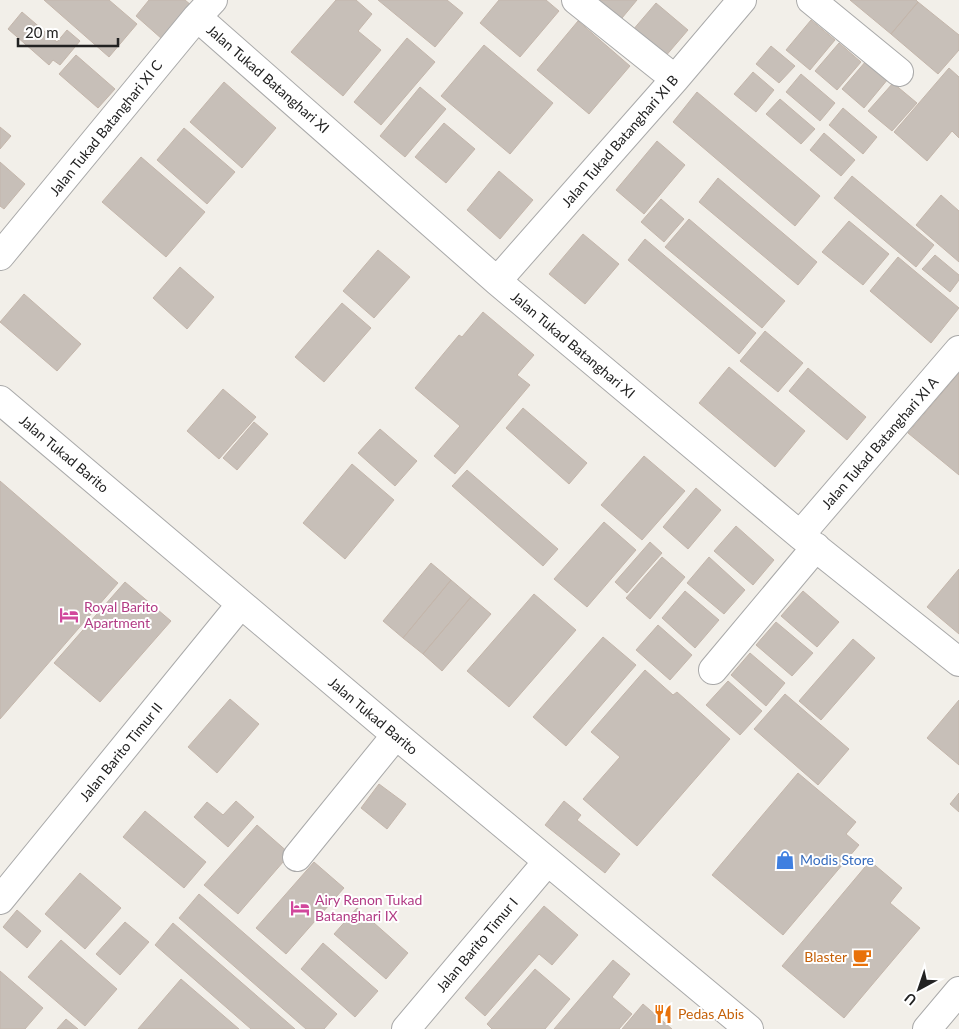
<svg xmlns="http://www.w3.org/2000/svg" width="959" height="1029" font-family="Lato,sans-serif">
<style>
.building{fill:#c7bfb8;stroke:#c4b6ab}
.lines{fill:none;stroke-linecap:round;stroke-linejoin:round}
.minor-casing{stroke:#a9a9a9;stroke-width:30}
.minor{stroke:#fff;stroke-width:28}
.labels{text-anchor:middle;stroke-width:4;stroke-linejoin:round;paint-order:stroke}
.street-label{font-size:14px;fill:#222;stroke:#fff}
.hotel-label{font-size:14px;fill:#b23c85;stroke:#fff;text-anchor:start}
.shop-label{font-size:14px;fill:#366cbe;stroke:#fff;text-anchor:start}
.food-label{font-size:14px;fill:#c56008;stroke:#fff;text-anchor:end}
</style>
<rect width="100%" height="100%" fill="#f2efe9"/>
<path class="building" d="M 44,0 L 109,0 L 137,24 L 109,57 Z
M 149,0 L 185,0 L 191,5 L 162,39 L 136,16 Z
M 336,0 L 356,0 L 372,14 L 358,31 L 381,50 L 343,96 L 291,52 Z
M 378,0 L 447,0 L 463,13 L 435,47 Z
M 499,0 L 546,0 L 559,11 L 520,57 L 480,23 Z
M 588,0 L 637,0 L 617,24 Z
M 850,0 L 916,0 L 918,2 L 891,34 Z
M 918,2 L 959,35 L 959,50 L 938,74 L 891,34 Z
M 656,3 L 688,30 L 664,58 L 632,31 Z
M 22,12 L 57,42 L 67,30 L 80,41 L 60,65 L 53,60 L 49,65 L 8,29 Z
M 811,20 L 835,40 L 810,70 L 786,50 Z
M 578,21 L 630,66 L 589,114 L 537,70 Z
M 407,38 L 435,62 L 381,125 L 354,102 Z
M 839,43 L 861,62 L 837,90 L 815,71 Z
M 484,45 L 553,103 L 510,154 L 441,96 Z
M 771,46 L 795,66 L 779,83 L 756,64 Z
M 76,55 L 115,89 L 98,108 L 59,74 Z
M 866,61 L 888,79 L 864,108 L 842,89 Z
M 949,68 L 959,77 L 959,138 L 952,131 L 927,161 L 894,132 Z
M 753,72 L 774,90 L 756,112 L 734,94 Z
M 801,74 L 835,103 L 820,121 L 786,92 Z
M 224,82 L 276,128 L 242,168 L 190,122 Z
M 893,83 L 917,103 L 892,131 L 868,111 Z
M 420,87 L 446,109 L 405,157 L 380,136 Z
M 697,92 L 820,196 L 795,226 L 673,122 Z
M 780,99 L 815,129 L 801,144 L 766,114 Z
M 843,108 L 877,137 L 863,154 L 829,125 Z
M 444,123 L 475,149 L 446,183 L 415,157 Z
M 0,127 L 11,136 L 0,149 Z
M 184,128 L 235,172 L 207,204 L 157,160 Z
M 824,133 L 855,160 L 841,176 L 810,150 Z
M 657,141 L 685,165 L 644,214 L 616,190 Z
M 141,157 L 205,212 L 166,257 L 102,202 Z
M 0,162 L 25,184 L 4,209 L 0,206 Z
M 499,171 L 533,200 L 500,239 L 467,210 Z
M 852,176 L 934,245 L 916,267 L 834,198 Z
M 718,178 L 817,262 L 798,285 L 699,202 Z
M 941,195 L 959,211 L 959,262 L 916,225 Z
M 661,199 L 684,219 L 664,242 L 641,222 Z
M 689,219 L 785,301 L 762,328 L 665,247 Z
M 849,221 L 889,254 L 863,285 L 822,252 Z
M 583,234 L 619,264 L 585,304 L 549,274 Z
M 645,239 L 756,333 L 739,354 L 628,260 Z
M 378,250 L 410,277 L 374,318 L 343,291 Z
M 935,255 L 959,275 L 959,280 L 950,292 L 922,269 Z
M 898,257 L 959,308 L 931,343 L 870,291 Z
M 180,267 L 214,297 L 187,329 L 153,298 Z
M 24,294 L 81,344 L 57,371 L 0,322 Z
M 342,303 L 371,328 L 324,382 L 295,357 Z
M 483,312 L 534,355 L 517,375 L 530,385 L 455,474 L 434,456 L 460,426 L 415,388 L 459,335 L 462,337 Z
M 765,331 L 803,363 L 778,392 L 740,361 Z
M 729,367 L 805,431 L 775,467 L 699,403 Z
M 808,368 L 866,417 L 847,440 L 789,391 Z
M 959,373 L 959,475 L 908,433 Z
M 223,389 L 256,417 L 219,459 L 187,431 Z
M 523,408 L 587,463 L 569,484 L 506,428 Z
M 254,422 L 268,434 L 237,470 L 223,458 Z
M 380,429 L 417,461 L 395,486 L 358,453 Z
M 644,456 L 685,491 L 642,540 L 601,505 Z
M 352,464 L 394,500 L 345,559 L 303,523 Z
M 467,470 L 558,549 L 543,566 L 452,486 Z
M 0,481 L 118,583 L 0,719 Z
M 696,488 L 721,510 L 688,549 L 663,527 Z
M 604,522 L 636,550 L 587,607 L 554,579 Z
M 736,526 L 774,560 L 753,585 L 714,551 Z
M 650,542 L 662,553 L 627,593 L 615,582 Z
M 662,557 L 685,577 L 650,619 L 626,598 Z
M 709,557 L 745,590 L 724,614 L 687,583 Z
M 431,563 L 451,580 L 403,638 L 383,621 Z
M 959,569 L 959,634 L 927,607 Z
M 451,580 L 471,597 L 423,654 L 403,638 Z
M 125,582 L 171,621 L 100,702 L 54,663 Z
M 685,591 L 719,620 L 695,648 L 662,618 Z
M 803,591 L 839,622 L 817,647 L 781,616 Z
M 534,594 L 576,630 L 509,707 L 467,671 Z
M 471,597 L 491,614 L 442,671 L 423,654 Z
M 776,622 L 813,653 L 792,676 L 756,645 Z
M 658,625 L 692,655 L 670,680 L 636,650 Z
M 603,637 L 636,665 L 566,746 L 533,717 Z
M 853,639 L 875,658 L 821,720 L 799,701 Z
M 750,653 L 785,683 L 766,706 L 731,675 Z
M 645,670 L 673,695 L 677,692 L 730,739 L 637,846 L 583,799 L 620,757 L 591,732 Z
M 728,681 L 762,711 L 740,735 L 706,705 Z
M 785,694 L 849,749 L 818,785 L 754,729 Z
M 230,699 L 259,724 L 217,773 L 188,747 Z
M 959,700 L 959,765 L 927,738 Z
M 798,773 L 856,822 L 846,834 L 859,845 L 783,935 L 712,875 Z
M 379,784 L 406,804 L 387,829 L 361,808 Z
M 959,793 L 959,812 L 950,804 Z
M 236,801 L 254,817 L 228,847 L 194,817 L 207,802 L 223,815 Z
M 564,801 L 581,815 L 577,820 L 620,854 L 605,873 L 545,825 Z
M 145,811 L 206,862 L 184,888 L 123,837 Z
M 257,825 L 290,854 L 238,914 L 204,885 Z
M 870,861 L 902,888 L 890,903 L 920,928 L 844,1018 L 782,966 Z
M 314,862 L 344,888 L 286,954 L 256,928 Z
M 80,873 L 121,908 L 85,949 L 45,914 Z
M 199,894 L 337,1014 L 324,1029 L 306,1029 L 179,918 Z
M 544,906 L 578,935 L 552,965 L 539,954 L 485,1016 L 465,998 Z
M 357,908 L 408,953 L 386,979 L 334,934 Z
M 17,910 L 41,931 L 27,948 L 3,927 Z
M 125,922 L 149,942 L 120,975 L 96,954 Z
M 173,923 L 295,1029 L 251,1029 L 155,945 Z
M 61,940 L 117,989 L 85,1026 L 28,977 Z
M 323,943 L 378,991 L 355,1017 L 301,969 Z
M 613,960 L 630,974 L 612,997 L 632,1014 L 619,1029 L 554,1029 Z
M 535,969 L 570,999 L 545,1029 L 492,1029 L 487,1024 Z
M 0,971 L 43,1008 L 25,1029 L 0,1029 Z
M 181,979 L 239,1029 L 138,1029 Z
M 643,1004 L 672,1029 L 622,1029 Z
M 66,1019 L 78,1029 L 57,1029 Z"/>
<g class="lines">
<g class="minor-casing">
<path id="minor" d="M 576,0 L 675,79
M 811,0 L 899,72
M 197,17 L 497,281 L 800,535 L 959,662
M 0,256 L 197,17 L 213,0
M 497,281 L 675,79 L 742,0
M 0,400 L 396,735 L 749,1029
M 800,535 L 959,350
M 713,670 L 816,547
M 297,857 L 396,735
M 0,900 L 241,604
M 406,1029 L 547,862
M 927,1029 L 959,991"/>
</g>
<use href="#minor" class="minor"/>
</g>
<defs>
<g id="hotel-bare" transform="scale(1.5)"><path d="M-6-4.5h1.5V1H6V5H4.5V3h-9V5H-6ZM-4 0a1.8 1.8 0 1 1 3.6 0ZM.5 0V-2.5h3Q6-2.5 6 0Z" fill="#d1479c" stroke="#fff" stroke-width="2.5" paint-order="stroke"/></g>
<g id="shop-bare" transform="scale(1.5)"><path d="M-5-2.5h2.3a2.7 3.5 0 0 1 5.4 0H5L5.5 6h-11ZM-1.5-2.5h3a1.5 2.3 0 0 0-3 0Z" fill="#3f7fe0" stroke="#fff" stroke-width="2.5" paint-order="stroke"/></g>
<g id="cafe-bare" transform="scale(1.5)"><path d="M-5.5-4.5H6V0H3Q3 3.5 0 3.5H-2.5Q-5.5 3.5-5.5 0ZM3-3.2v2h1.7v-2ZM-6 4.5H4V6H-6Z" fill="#e8710a" stroke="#fff" stroke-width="2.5" paint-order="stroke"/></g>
<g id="restaurant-bare" transform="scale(1.5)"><path d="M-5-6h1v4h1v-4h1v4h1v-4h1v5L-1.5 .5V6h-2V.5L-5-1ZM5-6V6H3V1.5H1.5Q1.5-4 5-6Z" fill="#e8710a" stroke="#fff" stroke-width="2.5" paint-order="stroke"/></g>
</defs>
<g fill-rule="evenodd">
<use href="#hotel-bare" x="69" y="615"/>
<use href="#shop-bare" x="785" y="860"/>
<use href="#hotel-bare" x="300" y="908"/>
<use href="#cafe-bare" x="862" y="957"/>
<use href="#restaurant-bare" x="663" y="1014"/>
</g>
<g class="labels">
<g class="street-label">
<text transform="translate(268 79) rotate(41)" y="5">Jalan Tukad Batanghari XI</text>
<text transform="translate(106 128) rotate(-51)" y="5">Jalan Tukad Batanghari XI C</text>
<text transform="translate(620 141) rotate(-49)" y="5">Jalan Tukad Batanghari XI B</text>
<text transform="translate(573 345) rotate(40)" y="5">Jalan Tukad Batanghari XI</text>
<text transform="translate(880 443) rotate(-49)" y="5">Jalan Tukad Batanghari XI A</text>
<text transform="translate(64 454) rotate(40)" y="5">Jalan Tukad Barito</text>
<text transform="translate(373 716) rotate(40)" y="5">Jalan Tukad Barito</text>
<text transform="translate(121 752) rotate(-51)" y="5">Jalan Barito Timur II</text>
<text transform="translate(477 945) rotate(-50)" y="5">Jalan Barito Timur I</text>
</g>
<g class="hotel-label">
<text x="84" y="612">Royal Barito<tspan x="84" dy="16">Apartment</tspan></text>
<text x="315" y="905">Airy Renon Tukad<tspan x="315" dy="16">Batanghari IX</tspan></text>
</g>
<g class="shop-label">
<text x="800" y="865">Modis Store</text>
</g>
<g class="food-label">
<text x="847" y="962">Blaster</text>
<text x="678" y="1019" text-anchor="start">Pedas Abis</text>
</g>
</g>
<g transform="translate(919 989) rotate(220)" stroke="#ffffff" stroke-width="4" paint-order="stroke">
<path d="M0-4L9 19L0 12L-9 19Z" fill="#222222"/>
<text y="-8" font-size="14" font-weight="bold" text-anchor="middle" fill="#222222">U</text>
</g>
<path d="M18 38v8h100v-8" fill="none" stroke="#222222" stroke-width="2.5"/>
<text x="25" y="38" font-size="15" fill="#222222" stroke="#ffffff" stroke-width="4" paint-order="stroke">20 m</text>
</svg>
